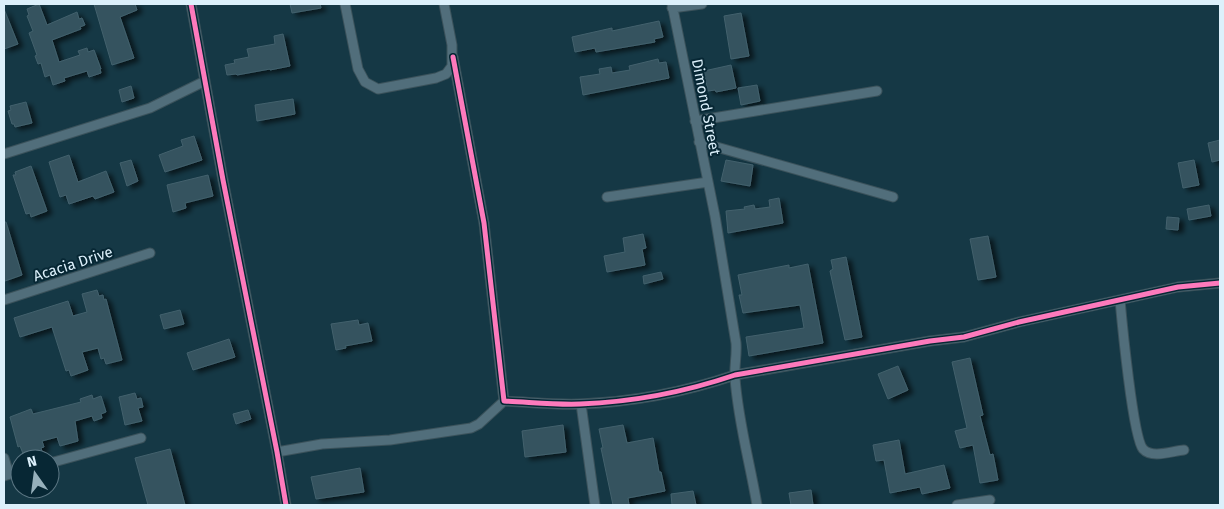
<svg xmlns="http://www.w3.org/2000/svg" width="1224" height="509" font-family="'Fira Sans',sans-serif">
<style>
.building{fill:#34535e;stroke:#43616d;filter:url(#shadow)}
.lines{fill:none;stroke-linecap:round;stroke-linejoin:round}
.minor-casing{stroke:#3b525b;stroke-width:11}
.minor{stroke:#516e7b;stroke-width:9}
.cycleway-casing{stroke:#072734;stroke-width:8}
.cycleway{stroke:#fd7abc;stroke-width:5}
.labels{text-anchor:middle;stroke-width:4;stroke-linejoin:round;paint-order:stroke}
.street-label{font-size:15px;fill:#dcf0fb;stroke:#072734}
</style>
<defs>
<filter id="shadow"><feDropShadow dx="5" dy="3" stdDeviation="2.5" flood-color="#0009"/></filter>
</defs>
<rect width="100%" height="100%" fill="#153845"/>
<path class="building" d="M 39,4 L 47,25 L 77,12 L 79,19 L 82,18 L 85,25 L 80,27 L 81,29 L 52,40 L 59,62 L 80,55 L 78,51 L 87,48 L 88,52 L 94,50 L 101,69 L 100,69 L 101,73 L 89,77 L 87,71 L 64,78 L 65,81 L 53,85 L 50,75 L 45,77 L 41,63 L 38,64 L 35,56 L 37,55 L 29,33 L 33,31 L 27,16 L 29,15 L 27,9 Z
M 94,4 L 135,4 L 137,10 L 120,17 L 134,58 L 112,65 Z
M 290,4 L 320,4 L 321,8 L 292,13 Z
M 4,9 L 18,44 L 4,49 Z
M 741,13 L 749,56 L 731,59 L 724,16 Z
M 659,21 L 663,37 L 654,39 L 655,42 L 596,52 L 595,48 L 575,52 L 572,37 L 612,28 L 612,31 Z
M 283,34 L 290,66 L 270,70 L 270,69 L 237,75 L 236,74 L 227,75 L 225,65 L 235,63 L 234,60 L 249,57 L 247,49 L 275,44 L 274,36 Z
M 658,59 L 659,63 L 666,62 L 669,78 L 583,95 L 580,77 L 600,74 L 599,69 L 611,67 L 612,73 L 630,70 L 629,66 Z
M 731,65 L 736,88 L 716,92 L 715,90 L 708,91 L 704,71 Z
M 757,85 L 760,101 L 741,105 L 738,88 Z
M 131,86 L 134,98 L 122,102 L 119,90 Z
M 293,99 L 295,114 L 257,121 L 255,105 Z
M 26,102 L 32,123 L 15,127 L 14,124 L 12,124 L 8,111 L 11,110 L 10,106 Z
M 194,136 L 202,160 L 165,172 L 159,155 L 183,146 L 181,140 Z
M 1220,140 L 1220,160 L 1212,162 L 1208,143 Z
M 69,155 L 78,182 L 106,171 L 114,192 L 95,199 L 93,196 L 69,204 L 66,195 L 60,197 L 49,162 Z
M 131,160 L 138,181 L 127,186 L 120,163 Z
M 726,160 L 753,165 L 750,186 L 721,181 Z
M 1194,160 L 1199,185 L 1183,188 L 1178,163 Z
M 31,166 L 47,211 L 31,217 L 30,213 L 26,214 L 13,175 L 16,175 L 15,172 Z
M 208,175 L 213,196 L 185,203 L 186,208 L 173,212 L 167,185 Z
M 779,198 L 783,223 L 728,233 L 726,211 L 745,209 L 744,207 L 754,205 L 755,209 L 770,207 L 769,200 Z
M 1209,205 L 1211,216 L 1189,220 L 1187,209 Z
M 1167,217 L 1179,218 L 1178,230 L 1166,229 Z
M 4,222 L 6,222 L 22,275 L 5,281 L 4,277 Z
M 643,234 L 646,248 L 642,249 L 645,265 L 607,272 L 604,256 L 625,252 L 623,238 Z
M 988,236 L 996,277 L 978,280 L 970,239 Z
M 846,257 L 862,337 L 845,340 L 830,271 L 833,269 L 831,260 Z
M 808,264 L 823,343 L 749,356 L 746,337 L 804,328 L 800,305 L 743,313 L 739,295 L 742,295 L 738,275 L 789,265 L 789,268 Z
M 661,272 L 663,279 L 644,284 L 643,276 Z
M 97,290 L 99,296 L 103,295 L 104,300 L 106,299 L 122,360 L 106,364 L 104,358 L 101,359 L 98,348 L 82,352 L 88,370 L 71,376 L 69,370 L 66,371 L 52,327 L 20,337 L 14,318 L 68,301 L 73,316 L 87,312 L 82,294 Z
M 180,310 L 184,324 L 164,329 L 160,315 Z
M 358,320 L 359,325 L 368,323 L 372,341 L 345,346 L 346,348 L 336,350 L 331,324 Z
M 229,339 L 235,357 L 193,370 L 187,353 Z
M 970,358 L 983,415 L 980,416 L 990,455 L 993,454 L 998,480 L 980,483 L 973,445 L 960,448 L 955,431 L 967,428 L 952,362 Z
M 898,366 L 908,390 L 888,399 L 878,374 Z
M 135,393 L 137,399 L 141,398 L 143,407 L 138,408 L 142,421 L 125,425 L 119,397 Z
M 92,395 L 93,399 L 101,396 L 106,412 L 101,414 L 102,418 L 94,421 L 92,416 L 75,421 L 78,441 L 60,446 L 57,437 L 42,441 L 44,447 L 41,448 L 42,451 L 27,457 L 26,455 L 24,456 L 20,446 L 18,447 L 10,417 L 31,409 L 33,414 L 81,402 L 80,399 Z
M 248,410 L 251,419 L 236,424 L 233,414 Z
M 563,425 L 566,452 L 525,457 L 522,431 Z
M 623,425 L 627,443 L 653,438 L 659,472 L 661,472 L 665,491 L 628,498 L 629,505 L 613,505 L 601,448 L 603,448 L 599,429 Z
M 899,440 L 905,474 L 944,465 L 950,488 L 922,494 L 920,487 L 890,493 L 884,460 L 876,461 L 873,445 Z
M 170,449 L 185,505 L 148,505 L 135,458 Z
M 360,468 L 364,492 L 316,499 L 311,477 Z
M 811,490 L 813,505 L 791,505 L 789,493 Z
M 693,491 L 696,505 L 672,505 L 671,494 Z"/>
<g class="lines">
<g class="minor-casing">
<path id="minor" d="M 191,4 L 223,180 L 277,452 L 286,505
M 345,4 L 358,69 L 365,82 L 378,89 L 436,78 L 446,74 L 452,66 L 452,45 L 444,4
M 672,4 L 715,216 L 736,343 C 737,355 734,367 735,378 C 738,421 750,463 757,505
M 672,8 L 702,4
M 453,57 L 484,223 L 504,401 C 529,402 555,405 580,404 C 632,402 685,392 735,375 L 930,341 L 964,337 L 1019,322 L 1178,287 L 1220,283
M 695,121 L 877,91
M 699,142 L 893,197
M 4,154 L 150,108 L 205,81
M 607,197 L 708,182
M 4,300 L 150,253
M 1120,300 C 1122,322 1133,438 1143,449 C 1152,459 1172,451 1184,450
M 581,404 L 595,505
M 277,452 L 322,444 L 390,440 L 471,428 L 479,424 L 504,401
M 4,458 L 9,474
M 50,463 L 141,438
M 4,476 L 20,471
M 957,505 L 990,500"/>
</g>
<use href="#minor" class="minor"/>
<g class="cycleway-casing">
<path id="cycleway" d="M 191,4 L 223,180 L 277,452 L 286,505
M 453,57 L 484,223 L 504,401 C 529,402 555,405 580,404 C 632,402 685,392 735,375 L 930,341 L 964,337 L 1019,322 L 1178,287 L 1220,283"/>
</g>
<use href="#cycleway" class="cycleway"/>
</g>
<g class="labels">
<g class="street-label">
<text transform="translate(706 107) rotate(79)" y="5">Dimond Street</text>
<text transform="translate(73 264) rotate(-18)" y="5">Acacia Drive</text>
</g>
</g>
<rect width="1224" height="509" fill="none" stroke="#dcf0fb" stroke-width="10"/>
<g transform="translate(35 474) rotate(346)"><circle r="24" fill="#072734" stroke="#5c7784"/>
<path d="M0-4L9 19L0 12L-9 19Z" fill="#96b0bb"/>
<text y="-8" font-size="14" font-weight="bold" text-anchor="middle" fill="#dcf0fb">N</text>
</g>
</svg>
